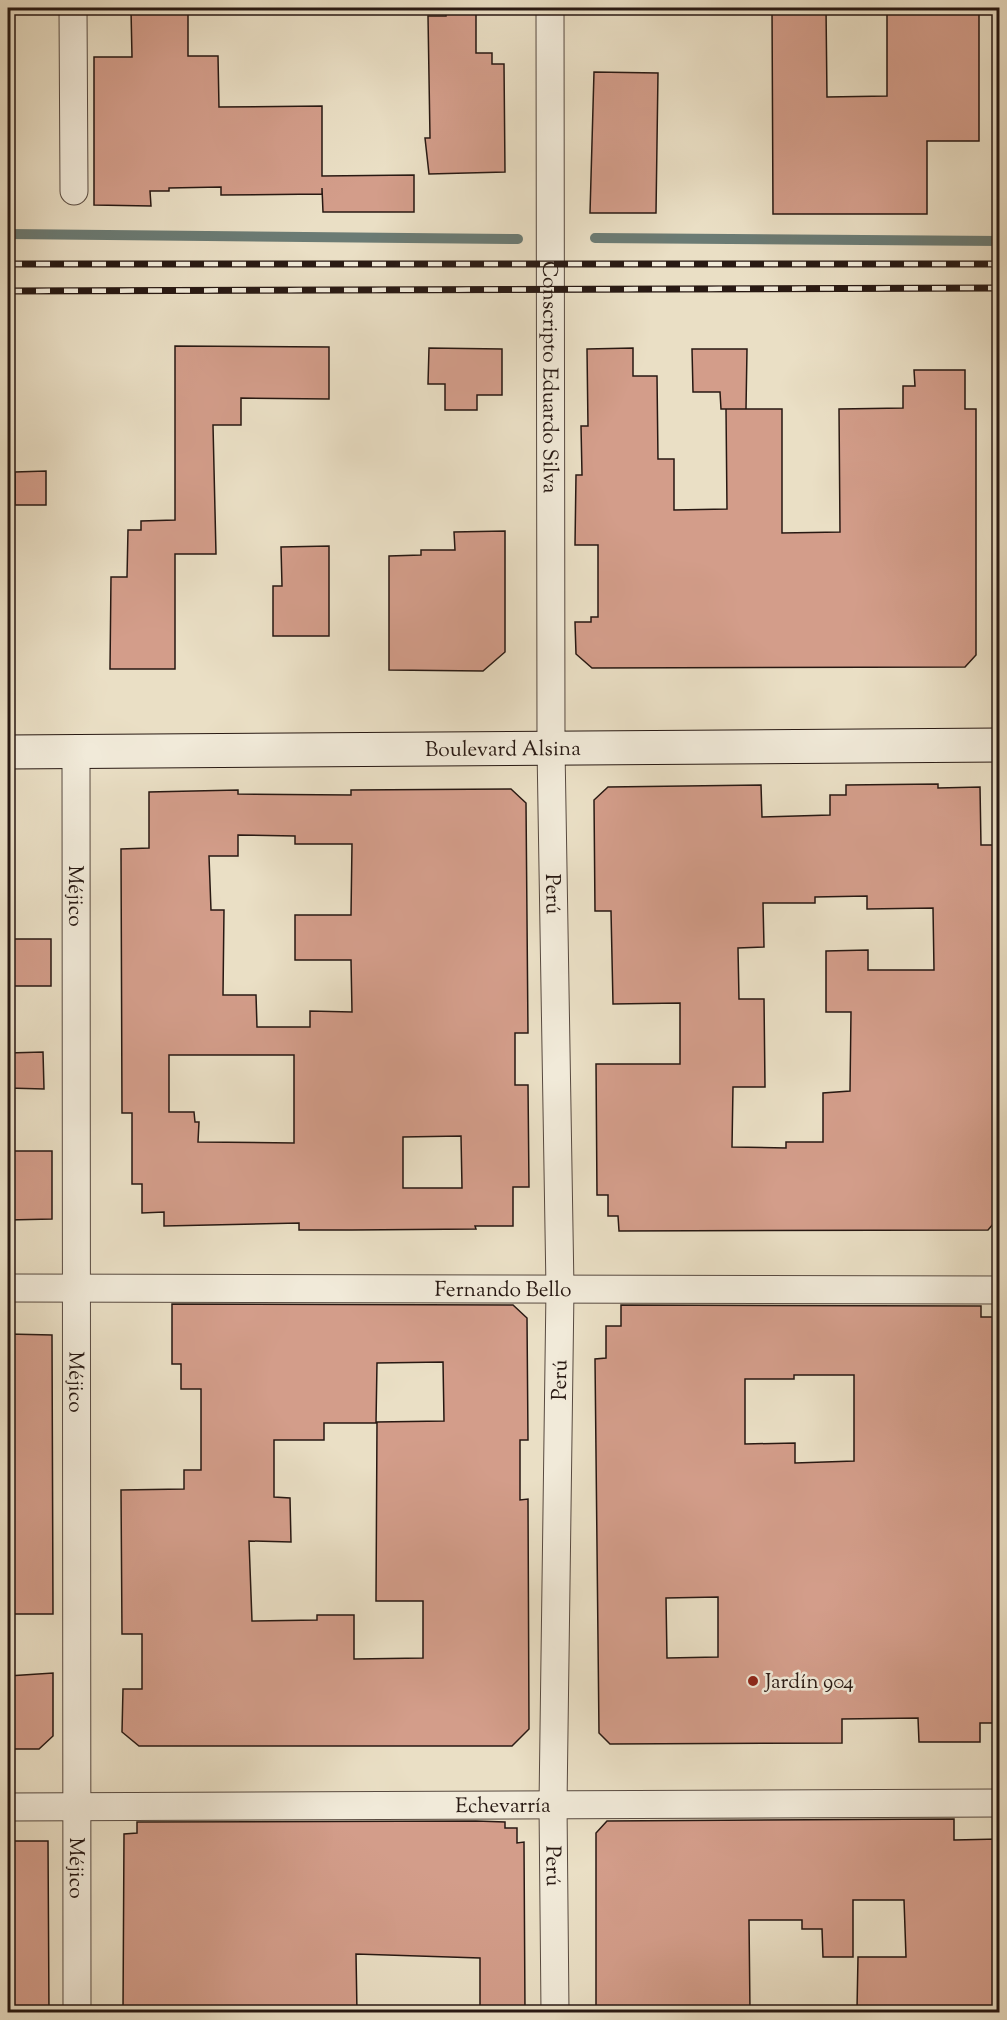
<svg xmlns="http://www.w3.org/2000/svg" width="1007" height="2020" font-family="'Sorts Mill Goudy',serif">
<style>
.lines{fill:none;stroke-linecap:round;stroke-linejoin:round}
.stream{stroke:#6b7b74;stroke-width:10}
.building{fill:#d39d8a;stroke:#281913;stroke-width:1.5;fill-rule:evenodd}
.street-casing{stroke:#584a40;stroke-width:29}
.secondary-casing{stroke:#281913;stroke-width:35}
.street{stroke:#f1ead9;stroke-width:27}
.secondary{stroke:#f1ead9;stroke-width:33}
.rail-casing{stroke:#281913;stroke-width:7}
.rail{stroke:#f1ead9;stroke-width:4.5;stroke-dasharray:14;stroke-linecap:butt}
.poi-dot{fill:#8f2418;stroke:#f1ead9;stroke-width:2}
.labels{text-anchor:middle;stroke-width:5;stroke-linejoin:round;paint-order:stroke}
.street-label{font-size:21px;fill:#281913;stroke:#f1ead9}
.poi-label{font-size:21px;fill:#281913;stroke:#f1ead9;text-anchor:start}
</style>
<rect width="100%" height="100%" fill="#eadfc5"/>
<filter id="stains"><feTurbulence type="fractalNoise" baseFrequency=".00333" numOctaves="4"/><feColorMatrix values="0 0 0 0 .2 0 0 0 0 .09 0 0 0 0 .02 0 0 0 .5 -.17"/></filter>
<radialGradient id="worn" r=".72"><stop offset=".6" stop-color="#630" stop-opacity="0"/><stop offset="1" stop-color="#630" stop-opacity=".3"/></radialGradient>
<g class="lines">
<path class="stream" d="M 8,234 L 518,239
M 595,238 L 1000,241"/>
</g>
<path class="building" d="M 446,8 L 476,8 L 476,53 L 492,53 L 492,64 L 504,64 L 505,172 L 429,174 L 425,138 L 430,138 L 428,16 L 446,16 Z
M 772,8 L 826,8 L 827,97 L 887,96 L 887,8 L 979,8 L 979,141 L 927,141 L 927,214 L 773,214 Z
M 131,10 L 188,10 L 188,56 L 218,56 L 219,107 L 322,106 L 322,176 L 414,175 L 414,212 L 323,212 L 322,188 L 322,194 L 221,195 L 221,187 L 169,188 L 169,191 L 150,191 L 151,206 L 94,205 L 94,57 L 132,57 Z
M 594,72 L 658,73 L 656,213 L 590,213 Z
M 175,346 L 329,347 L 329,399 L 241,398 L 241,425 L 213,425 L 216,554 L 175,554 L 175,669 L 110,669 L 111,577 L 127,577 L 128,530 L 141,530 L 141,521 L 175,520 Z
M 429,348 L 502,349 L 502,395 L 477,395 L 477,410 L 445,410 L 445,384 L 428,384 Z
M 633,348 L 633,376 L 657,376 L 658,459 L 674,459 L 674,510 L 727,509 L 726,409 L 782,409 L 782,533 L 840,532 L 839,409 L 903,408 L 903,386 L 915,386 L 914,370 L 965,370 L 965,409 L 976,409 L 976,655 L 965,667 L 592,668 L 576,654 L 575,622 L 591,622 L 591,617 L 598,617 L 598,545 L 575,545 L 576,475 L 582,475 L 581,426 L 588,426 L 587,349 Z
M 692,349 L 747,349 L 746,409 L 721,409 L 720,392 L 693,392 Z
M 46,471 L 46,505 L 15,505 L 15,472 Z
M 505,531 L 505,652 L 483,671 L 389,670 L 389,556 L 421,555 L 421,550 L 455,550 L 454,532 Z
M 329,546 L 329,636 L 273,636 L 273,586 L 282,586 L 281,547 Z
M 938,784 L 938,788 L 980,787 L 981,845 L 996,845 L 999,1217 L 988,1230 L 619,1231 L 618,1216 L 608,1216 L 608,1195 L 597,1195 L 596,1064 L 680,1064 L 680,1003 L 613,1004 L 611,911 L 595,911 L 594,800 L 608,787 L 761,785 L 762,817 L 830,815 L 830,795 L 846,795 L 846,785 ZM 867,896 L 867,909 L 933,908 L 934,970 L 868,970 L 868,950 L 826,951 L 826,1012 L 851,1012 L 850,1091 L 823,1093 L 823,1142 L 786,1142 L 786,1148 L 732,1147 L 733,1087 L 765,1087 L 764,999 L 739,999 L 738,948 L 764,947 L 763,903 L 815,903 L 815,897 Z
M 511,789 L 526,803 L 528,1033 L 515,1033 L 515,1085 L 528,1085 L 529,1187 L 513,1187 L 513,1226 L 475,1226 L 476,1229 L 352,1230 L 299,1230 L 299,1223 L 164,1226 L 164,1212 L 142,1213 L 142,1184 L 132,1184 L 132,1113 L 122,1113 L 121,849 L 149,848 L 149,792 L 238,790 L 238,794 L 351,795 L 351,790 ZM 238,835 L 295,836 L 295,844 L 352,844 L 351,915 L 295,915 L 295,960 L 351,960 L 352,1012 L 310,1011 L 310,1027 L 257,1027 L 256,995 L 223,995 L 224,910 L 211,910 L 209,856 L 238,856 ZM 169,1055 L 294,1055 L 294,1143 L 198,1142 L 199,1122 L 195,1122 L 194,1112 L 169,1112 ZM 461,1136 L 462,1188 L 403,1188 L 403,1137 Z
M 8,939 L 51,939 L 51,986 L 8,986 Z
M 43,1052 L 44,1089 L 8,1088 L 8,1053 Z
M 8,1151 L 52,1151 L 52,1219 L 8,1220 Z
M 172,1304 L 513,1305 L 527,1318 L 528,1440 L 520,1440 L 520,1500 L 528,1499 L 529,1729 L 512,1746 L 139,1746 L 122,1732 L 123,1689 L 142,1689 L 142,1634 L 122,1634 L 121,1490 L 184,1489 L 184,1470 L 201,1470 L 201,1389 L 181,1389 L 181,1364 L 172,1364 ZM 443,1362 L 444,1421 L 377,1422 L 376,1601 L 423,1601 L 423,1658 L 354,1659 L 354,1615 L 317,1615 L 317,1620 L 252,1621 L 249,1541 L 291,1542 L 290,1498 L 274,1497 L 274,1440 L 324,1440 L 324,1423 L 376,1423 L 377,1363 Z
M 621,1305 L 981,1306 L 981,1317 L 999,1317 L 999,1723 L 980,1723 L 980,1742 L 919,1742 L 918,1718 L 842,1719 L 842,1743 L 610,1744 L 599,1733 L 595,1359 L 606,1358 L 606,1326 L 621,1326 ZM 794,1375 L 854,1375 L 854,1461 L 795,1463 L 795,1443 L 745,1444 L 745,1379 L 794,1379 ZM 718,1597 L 718,1657 L 667,1658 L 666,1598 Z
M 8,1334 L 52,1335 L 53,1614 L 8,1614 Z
M 53,1673 L 53,1736 L 39,1749 L 8,1749 L 8,1676 Z
M 954,1819 L 954,1840 L 999,1839 L 999,2008 L 986,2008 L 986,2013 L 931,2013 L 931,2008 L 857,2009 L 858,1957 L 906,1957 L 904,1900 L 853,1900 L 853,1957 L 823,1957 L 822,1929 L 802,1929 L 802,1920 L 749,1920 L 750,2011 L 596,2013 L 596,1833 L 607,1821 Z
M 476,1821 L 505,1822 L 505,1828 L 517,1828 L 517,1843 L 524,1842 L 525,2013 L 480,2013 L 480,1958 L 356,1954 L 357,2013 L 309,2013 L 309,2007 L 123,2011 L 124,1834 L 137,1833 L 137,1822 Z
M 8,1841 L 48,1841 L 49,2013 L 8,2013 Z"/>
<g class="lines">
<g class="street-casing">
<g id="street">
<path d="M 73,8 L 74,191"/>
<path id="s1" d="M 550,8 L 551,748 L 560,1289 L 553,1805 L 555,2012"/>
<path id="s2" d="M 76,752 L 77,2012"/>
<path id="s3" d="M 8,1288 L 1000,1290"/>
<path id="s4" d="M 8,1807 L 1000,1803"/>
</g>
</g>
<g class="secondary-casing">
<g id="secondary">
<path id="s5" d="M 8,752 L 1000,745"/>
</g>
</g>
<use href="#street" class="street"/>
<use href="#secondary" class="secondary"/>
<g class="rail-casing">
<path id="rail" d="M 8,264 L 1000,264
M 8,291 L 1000,288"/>
</g>
<use href="#rail" class="rail"/>
</g>
<circle class="poi-dot" cx="753" cy="1681" r="6"/>
<g class="labels">
<g class="street-label">
<text dy="7" stroke="none"><textPath href="#s1" startOffset="369">Conscripto Eduardo Silva</textPath></text>
<text dy="7" stroke="none"><textPath href="#s5" startOffset="495">Boulevard Alsina</textPath></text>
<text dy="7" stroke="none"><textPath href="#s1" startOffset="886">Perú</textPath></text>
<text dy="7" stroke="none"><textPath href="#s2" startOffset="144">Méjico</textPath></text>
<text dy="7" stroke="none"><textPath href="#s3" startOffset="495">Fernando Bello</textPath></text>
<text transform="translate(559 1380) rotate(-89)" y="7">Perú</text>
<text dy="7" stroke="none"><textPath href="#s2" startOffset="630">Méjico</textPath></text>
<text dy="7" stroke="none"><textPath href="#s4" startOffset="495">Echevarría</textPath></text>
<text dy="7" stroke="none"><textPath href="#s1" startOffset="1858">Perú</textPath></text>
<text dy="7" stroke="none"><textPath href="#s2" startOffset="1116">Méjico</textPath></text>
</g>
<g class="poi-label">
<text x="765" y="1688">Jardín 904</text>
</g>
</g>
<rect width="1007" height="2020" fill="none" stroke="#eadfc5" stroke-width="30"/>
<rect x="9" y="9" width="989" height="2002" fill="none" stroke="#281913" stroke-width="3"/>
<rect x="15" y="15" width="977" height="1990" fill="none" stroke="#281913" stroke-width="1.5"/>
<rect width="100%" height="100%" filter="url(#stains)"/>
<rect width="100%" height="100%" fill="url(#worn)"/>
</svg>
